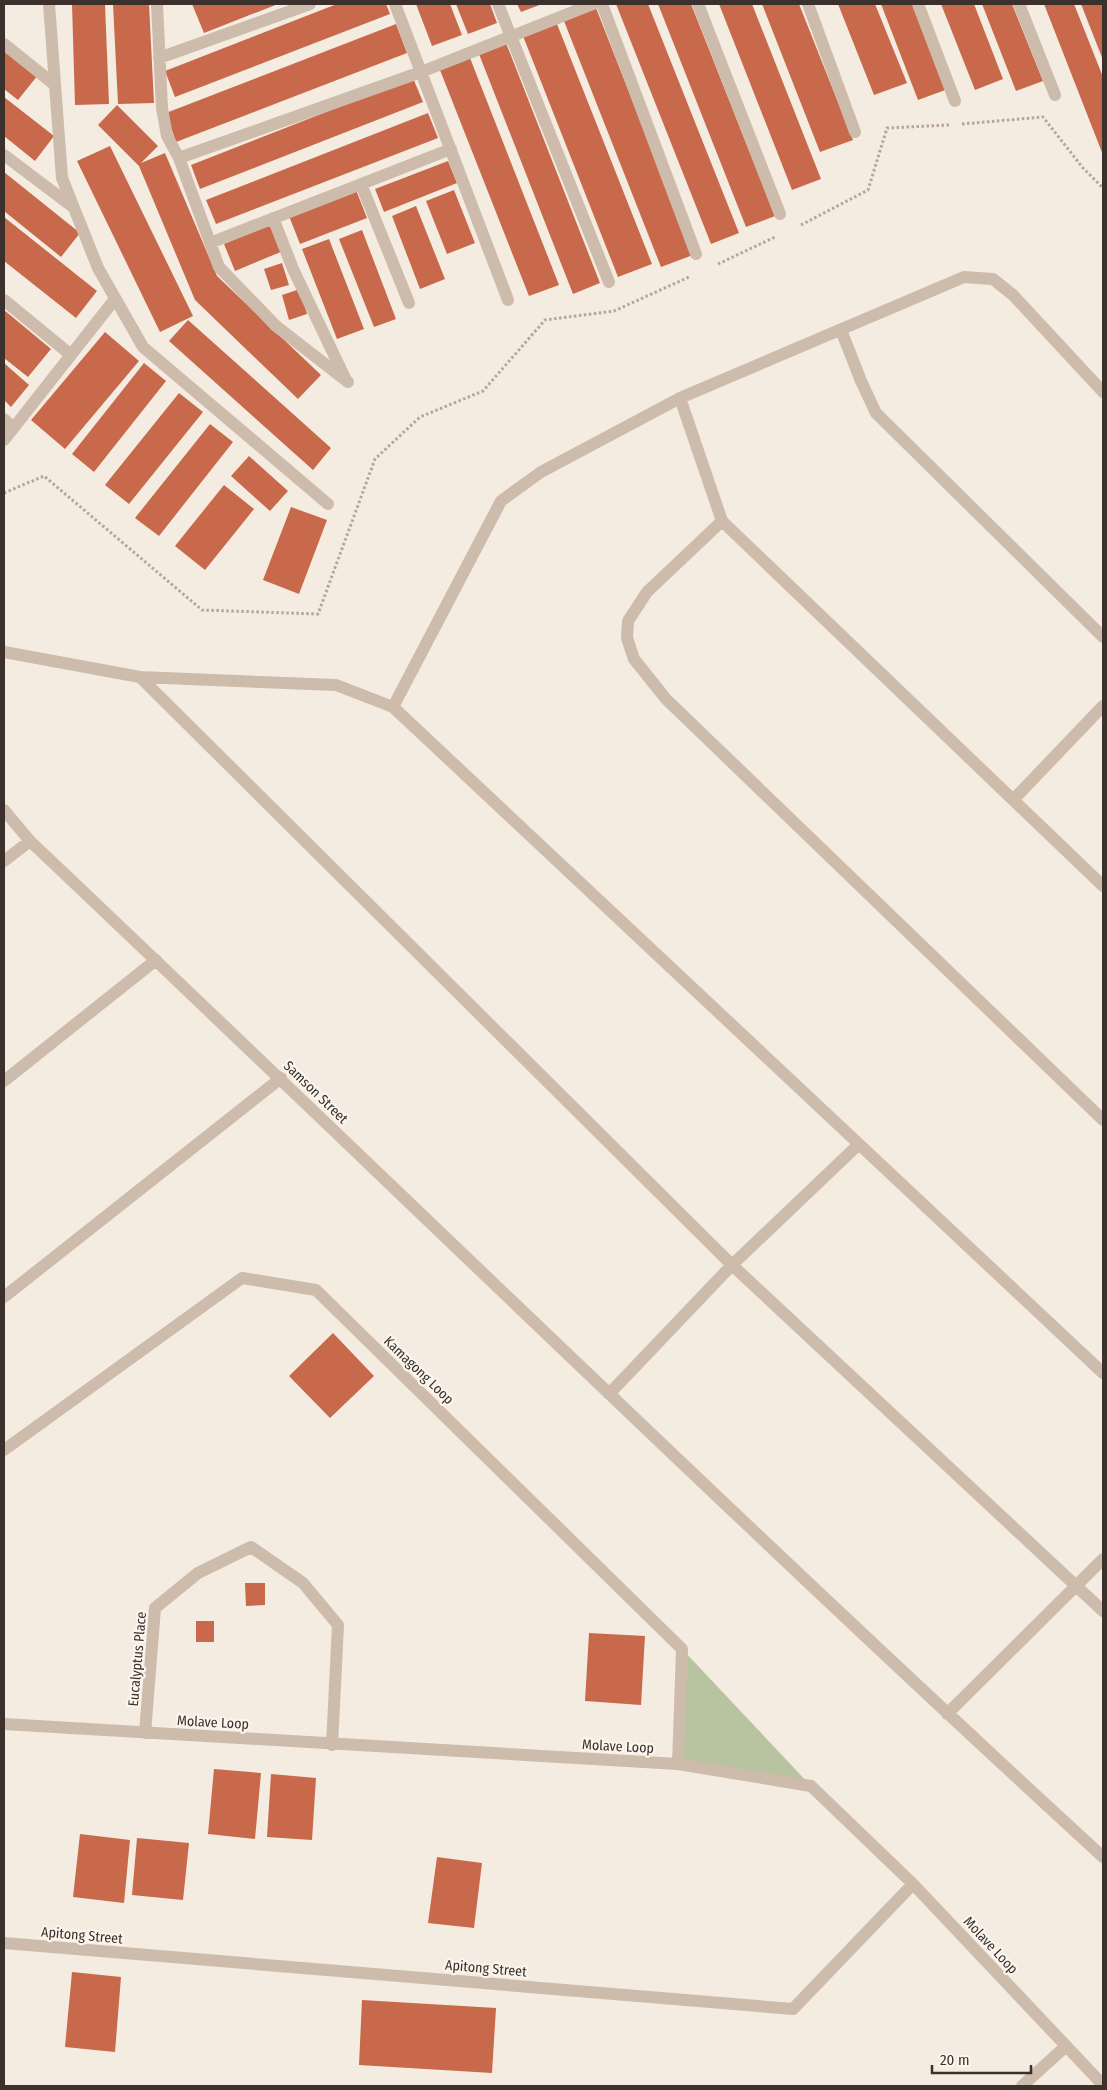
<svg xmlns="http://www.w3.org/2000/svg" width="1107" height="2090" font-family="'Fira Sans Condensed',sans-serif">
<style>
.green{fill:#b8c4a0}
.building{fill:#c8694b}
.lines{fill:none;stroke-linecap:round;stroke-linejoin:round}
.path{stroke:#b9a596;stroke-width:3;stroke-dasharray:2.5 2.5;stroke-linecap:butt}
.lane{stroke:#cdbbac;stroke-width:12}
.street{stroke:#cdbbac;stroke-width:12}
.labels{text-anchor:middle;stroke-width:4.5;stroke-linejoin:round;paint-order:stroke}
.street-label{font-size:14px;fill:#3b302b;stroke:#fbf5ee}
</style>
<rect width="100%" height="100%" fill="#f4ebe1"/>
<path class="green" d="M 682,1649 L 811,1786 L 678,1764 Z"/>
<path class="building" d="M 72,4 L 105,4 L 109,104 L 75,105 Z
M 113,4 L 149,4 L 154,103 L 118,104 Z
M 192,4 L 278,4 L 204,33 Z
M 337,4 L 386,4 L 390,14 L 175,97 L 165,71 Z
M 416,4 L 450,4 L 462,35 L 432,46 Z
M 456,4 L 490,4 L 497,23 L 468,34 Z
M 517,4 L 542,4 L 521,12 Z
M 616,4 L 648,4 L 739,233 L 711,244 Z
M 658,4 L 691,4 L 775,216 L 746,227 Z
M 719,4 L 752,4 L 821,179 L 792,190 Z
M 762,4 L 799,4 L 853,140 L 820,152 Z
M 838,4 L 875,4 L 907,83 L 874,95 Z
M 881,4 L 915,4 L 948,89 L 918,100 Z
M 941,4 L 974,4 L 1003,79 L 975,90 Z
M 982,4 L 1012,4 L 1043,81 L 1016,91 Z
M 1044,4 L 1074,4 L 1103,77 L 1103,155 Z
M 1081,4 L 1103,4 L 1103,60 Z
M 596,8 L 693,255 L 661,267 L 564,21 Z
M 396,24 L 407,53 L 176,142 L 166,113 Z
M 557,24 L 652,264 L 618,277 L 523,36 Z
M 506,43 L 600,283 L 573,294 L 479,54 Z
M 4,48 L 38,75 L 18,100 L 4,89 Z
M 470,58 L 559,285 L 529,296 L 440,70 Z
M 413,78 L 423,102 L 200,189 L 191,165 Z
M 4,97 L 54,136 L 35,161 L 4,136 Z
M 117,105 L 158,146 L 141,163 L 165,153 L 217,276 L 321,375 L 298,399 L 195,300 L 139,166 L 98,125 Z
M 428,113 L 438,138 L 216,224 L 206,200 Z
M 110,146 L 193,316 L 160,332 L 77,161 Z
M 448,161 L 457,183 L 384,212 L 375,189 Z
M 4,172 L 80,233 L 61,257 L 4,211 Z
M 356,190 L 367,218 L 300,244 L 289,216 Z
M 454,190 L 475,243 L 447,254 L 426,201 Z
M 416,206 L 445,279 L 420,289 L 392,216 Z
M 4,217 L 97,291 L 76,318 L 4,261 Z
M 271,224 L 283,251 L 235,271 L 224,244 Z
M 362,230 L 396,319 L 374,327 L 339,239 Z
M 329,239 L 364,329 L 337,339 L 302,249 Z
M 282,263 L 289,285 L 271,290 L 264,269 Z
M 300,289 L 307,314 L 289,320 L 282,295 Z
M 4,310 L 51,349 L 28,377 L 4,358 Z
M 188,320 L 331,448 L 313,470 L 169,341 Z
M 105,332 L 139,361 L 65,449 L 31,420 Z
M 4,363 L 29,385 L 11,407 L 4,400 Z
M 144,363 L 166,381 L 94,472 L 72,454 Z
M 179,393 L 203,412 L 129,504 L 105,485 Z
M 210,424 L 233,442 L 159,536 L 135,518 Z
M 249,456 L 288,491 L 270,511 L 231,476 Z
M 224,485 L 254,509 L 205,570 L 175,546 Z
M 291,507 L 327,520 L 299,594 L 263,580 Z
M 333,1333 L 374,1376 L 330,1418 L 289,1376 Z
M 245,1583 L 265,1583 L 265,1605 L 246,1606 Z
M 196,1621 L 214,1621 L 214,1642 L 196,1642 Z
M 589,1633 L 645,1636 L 641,1705 L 585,1701 Z
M 214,1769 L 261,1773 L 255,1839 L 208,1834 Z
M 271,1774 L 316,1778 L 312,1840 L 267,1837 Z
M 80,1834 L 130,1840 L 124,1903 L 73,1897 Z
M 137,1838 L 189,1843 L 183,1900 L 132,1895 Z
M 437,1857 L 482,1863 L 474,1928 L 428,1923 Z
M 72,1972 L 121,1977 L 115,2052 L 65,2047 Z
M 362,2000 L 496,2008 L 492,2073 L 359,2065 Z"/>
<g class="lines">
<path class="path" d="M 962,124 L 1043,117 L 1083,168 L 1103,188
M 801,225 L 868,190 L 887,128 L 949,125
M 718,264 L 775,237
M 4,493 L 44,476 L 202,610 L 318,614 L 375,459 L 420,417 L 483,391 L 545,320 L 614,311 L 689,277"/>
<path class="lane" d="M 4,44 L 55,85
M 4,300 L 71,355
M 4,419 L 13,428"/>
<path class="street" d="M 49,4 L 62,178 L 98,268 L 143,347 L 328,504
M 157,4 L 162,108 L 167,136 L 179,158 L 219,267 L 276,326 L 348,382
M 395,4 L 508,300
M 498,4 L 609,282
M 602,4 L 696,254
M 698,4 L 780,214
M 808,4 L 855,132
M 918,4 L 955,101
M 1019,4 L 1055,95
M 159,58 L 310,4
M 4,155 L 73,207
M 179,158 L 421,72 L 593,4
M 361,184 L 409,303
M 273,218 L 293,269 L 346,380
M 210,243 L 451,149
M 841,330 L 861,381 L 876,413 L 1103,637
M 680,398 L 722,521 L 1103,886
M 4,440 L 115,299
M 722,521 L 647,592 L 628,621 L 627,638 L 634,659 L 666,699 L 1103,1120
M 4,652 L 140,677 L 336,685 L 393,707 L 1103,1373
M 140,677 L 732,1265 L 1103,1611
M 393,707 L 501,501 L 541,472 L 680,398 L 964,277 L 993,279 L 1013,295 L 1103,392
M 1013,800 L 1103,706
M 4,810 L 30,841 C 388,1180 740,1524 1103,1857
M 4,861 L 30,841
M 4,1081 L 156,960
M 4,1297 L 281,1078
M 609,1394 L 732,1265 L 859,1144
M 4,1450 L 242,1278 L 316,1290 L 682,1649 L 678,1764
M 947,1714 L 1103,1559
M 4,1724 L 678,1764 L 811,1786 L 913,1884 L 1103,2085
M 145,1733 L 155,1608 L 198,1573 L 251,1547 L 303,1583 L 338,1625 L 332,1745
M 4,1943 L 793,2009 L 913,1884
M 1022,2086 L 1065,2047"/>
</g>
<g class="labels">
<g class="street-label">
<text transform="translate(316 1092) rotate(44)" y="5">Samson Street</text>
<text transform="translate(419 1370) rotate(44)" y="5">Kamagong Loop</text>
<text transform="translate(137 1659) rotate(-85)" y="5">Eucalyptus Place</text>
<text transform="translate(213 1722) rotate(3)" y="5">Molave Loop</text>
<text transform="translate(618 1746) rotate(3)" y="5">Molave Loop</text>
<text transform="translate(82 1935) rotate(5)" y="5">Apitong Street</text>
<text transform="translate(991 1945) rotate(47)" y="5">Molave Loop</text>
<text transform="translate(486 1968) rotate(5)" y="5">Apitong Street</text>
</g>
</g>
<rect width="1107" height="2090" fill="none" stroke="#3b302b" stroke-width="10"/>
<path d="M932 2065v8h99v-8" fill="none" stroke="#3b302b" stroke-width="2.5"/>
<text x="940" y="2065" font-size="15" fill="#3b302b" stroke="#fbf5ee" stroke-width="4" paint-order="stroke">20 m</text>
</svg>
